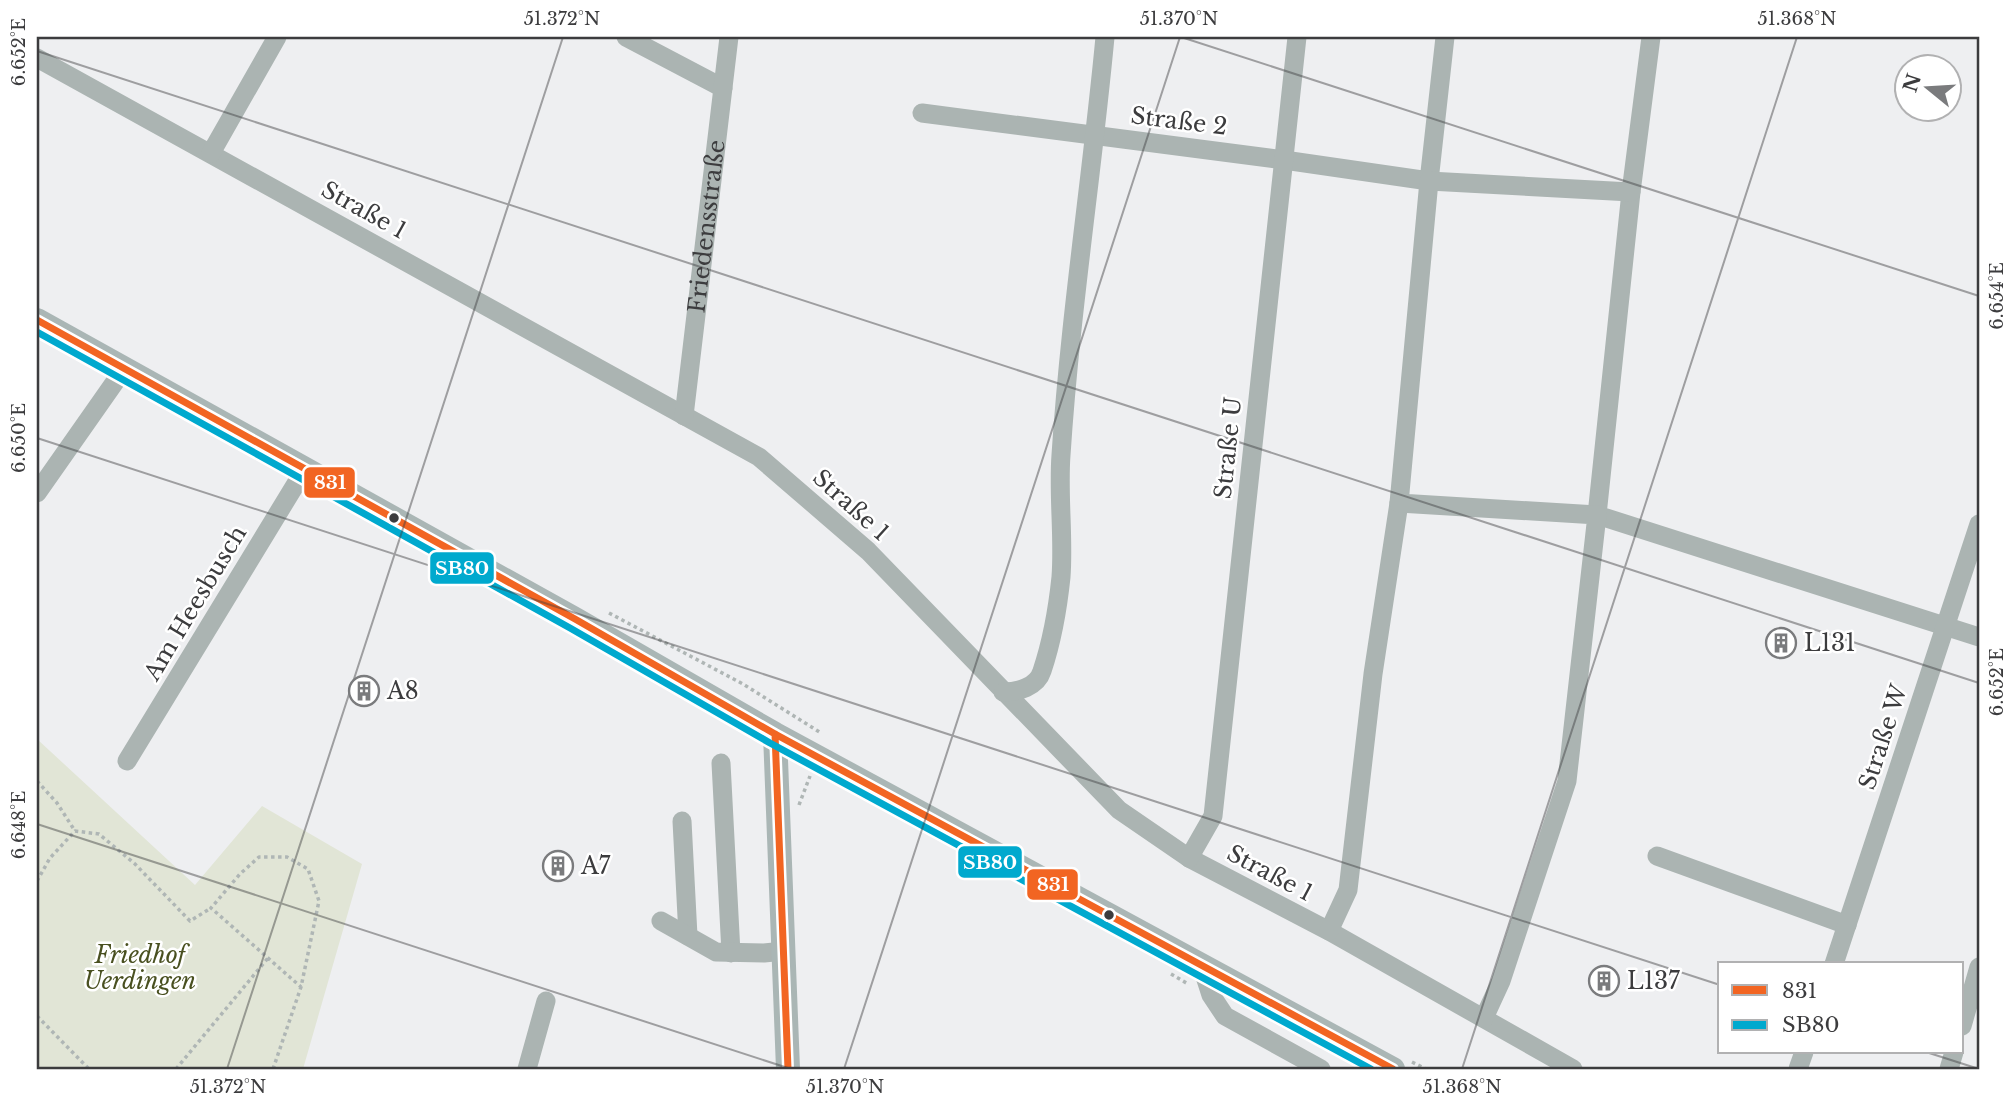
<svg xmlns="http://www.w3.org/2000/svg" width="2016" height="1106" font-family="'Libre Baskerville',serif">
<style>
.green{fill:#e1e5d6}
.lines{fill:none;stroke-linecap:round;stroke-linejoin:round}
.path{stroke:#afb6b5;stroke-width:3.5;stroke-dasharray:3.5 3.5;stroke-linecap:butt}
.minor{stroke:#abb4b2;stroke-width:19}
.major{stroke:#aab6b5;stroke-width:24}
.bus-1-casing{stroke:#fff;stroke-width:12}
.bus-2-casing{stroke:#fff;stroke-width:12}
.bus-1{stroke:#f26522;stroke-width:7}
.bus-2{stroke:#00a9ce;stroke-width:7}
.ticks{fill:none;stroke:#3c3c3e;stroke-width:2;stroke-opacity:0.45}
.bus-dot{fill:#3c3c3e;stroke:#fff;stroke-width:2.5}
.labels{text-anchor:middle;stroke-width:5;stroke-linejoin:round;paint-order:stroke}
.street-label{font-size:23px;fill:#3c3c3e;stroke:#fff}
.poi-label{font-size:23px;fill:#3c3c3e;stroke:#fff;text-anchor:start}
.park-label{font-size:23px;font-style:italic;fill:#495020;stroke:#fff}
.line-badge{stroke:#fff;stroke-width:2.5}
.badge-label{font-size:19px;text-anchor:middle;font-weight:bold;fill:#fff}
.neatline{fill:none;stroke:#3c3c3e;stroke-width:2.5}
.ticks-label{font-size:18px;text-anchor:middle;fill:#3c3c3e}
</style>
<rect width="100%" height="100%" fill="#eeeff1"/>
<path class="green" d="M 37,739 L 195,885 L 262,806 L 362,864 L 303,1069 L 37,1069 Z"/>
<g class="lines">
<path class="path" d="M 609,613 L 743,684 L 821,733
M 37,781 L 57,803 L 75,831
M 799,805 L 810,776
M 37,881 L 50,858 L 75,831 L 99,834 L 135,864 L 190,921 L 211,908
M 1171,974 L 1188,984
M 37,1016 L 89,1069
M 1412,1062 L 1426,1069
M 176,1069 L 268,958
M 273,1069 L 301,987 L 319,901 L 308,869 L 287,857 L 259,857 L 240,874 L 211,908 L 301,987"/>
<g class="minor">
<path d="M 626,37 L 723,88"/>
<path d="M 1651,37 L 1631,192 L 1597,515 L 1979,637"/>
<path d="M 37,58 L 759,457 L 868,551 L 1119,810 L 1189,858 L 1329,931 L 1573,1069"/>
<path d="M 922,113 L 1284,160 L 1429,181 L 1445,37"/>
<path d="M 211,153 L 277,37"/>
<path id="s1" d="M 684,416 L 729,37"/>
<path d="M 37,493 L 124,369"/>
<path d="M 1003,692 C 1018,692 1037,687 1042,671 C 1051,644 1058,606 1061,577 C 1064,537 1058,495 1061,455 C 1070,315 1092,176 1105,37"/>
<path d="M 127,761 L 305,469"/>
<path d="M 721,763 L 731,953"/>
<path d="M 682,821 L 688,936"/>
<path d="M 1657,856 L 1847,925"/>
<path d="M 1189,858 L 1213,816 L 1297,37"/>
<path d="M 661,921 L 716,952 L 764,953 L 784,951"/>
<path d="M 1329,931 L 1348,890 L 1373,674 L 1399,503"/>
<path d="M 1201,964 L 1211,995 L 1225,1016 L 1321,1069"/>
<path d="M 1834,964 L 1979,524"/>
<path d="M 1484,1018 L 1501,981 L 1567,781 L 1597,515 L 1399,503 L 1429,181 L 1631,192"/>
<path d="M 1962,1026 L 1979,967"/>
<path d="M 527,1069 L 546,1001"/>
<path d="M 1798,1069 L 1804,1052"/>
<path d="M 1949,1069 L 1954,1052"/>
</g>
<path class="major" d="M 37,320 L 575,619 L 775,734 L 1393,1069
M 775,734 L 788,1069"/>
<g class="bus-1-casing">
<path id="bus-1" d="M 37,320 L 575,619 L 775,734 L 1393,1069
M 775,734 L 788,1069"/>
</g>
<g class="bus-2-casing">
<path id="bus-2" d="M 37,332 L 570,628 L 770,743 L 1371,1069"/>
</g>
<use href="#bus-1" class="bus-1"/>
<use href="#bus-2" class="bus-2"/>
</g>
<path class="ticks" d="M 1181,37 L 1979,296M 37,51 L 1979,683M 37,438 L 1720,985M 37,824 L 791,1069M 1926,1052 L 1979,1069M 227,1069 L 563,37M 844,1069 L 1180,37M 1462,1069 L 1797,37"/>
<defs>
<g id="building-ring" transform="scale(1.575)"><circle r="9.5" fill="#fff" stroke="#7a7b7d" stroke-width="1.5"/><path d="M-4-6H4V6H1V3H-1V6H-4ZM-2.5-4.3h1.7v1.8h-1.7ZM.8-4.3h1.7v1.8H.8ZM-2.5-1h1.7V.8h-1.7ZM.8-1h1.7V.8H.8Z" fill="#7a7b7d"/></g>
</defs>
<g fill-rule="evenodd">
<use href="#building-ring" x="1781" y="643"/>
<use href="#building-ring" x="364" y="691"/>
<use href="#building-ring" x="558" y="866"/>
<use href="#building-ring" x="1604" y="981"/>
</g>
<g class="bus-dot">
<circle cx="394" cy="518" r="6"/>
<circle cx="1109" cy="915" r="6"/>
</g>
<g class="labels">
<g class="street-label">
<text transform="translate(1179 121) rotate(7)" y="8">Straße 2</text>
<text transform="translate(364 210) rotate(29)" y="8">Straße 1</text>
<text dy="8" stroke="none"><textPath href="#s1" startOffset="191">Friedensstraße</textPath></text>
<text transform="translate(1228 448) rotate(-84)" y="8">Straße U</text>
<text transform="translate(851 505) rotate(42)" y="8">Straße 1</text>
<text transform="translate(195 603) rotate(-59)" y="8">Am Heesbusch</text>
<text transform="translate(1883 737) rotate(-72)" y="8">Straße W</text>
<text transform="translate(1270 873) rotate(28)" y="8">Straße 1</text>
</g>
<g class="poi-label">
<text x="1804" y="651">L131</text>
<text x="387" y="699">A8</text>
<text x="581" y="874">A7</text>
<text x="1627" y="989">L137</text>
</g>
<g class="park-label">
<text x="140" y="963">Friedhof<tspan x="140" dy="26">Uerdingen</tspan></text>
</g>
</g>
<g class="line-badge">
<rect x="303" y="466" width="53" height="33" rx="7" fill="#f26522"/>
<rect x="429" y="551" width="66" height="34" rx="7" fill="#00a9ce"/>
<rect x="957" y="845" width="66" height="34" rx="7" fill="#00a9ce"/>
<rect x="1026" y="868" width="53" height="33" rx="7" fill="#f26522"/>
</g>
<g class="badge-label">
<text x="330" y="489">831</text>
<text x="462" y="575">SB80</text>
<text x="990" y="869">SB80</text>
<text x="1053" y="891">831</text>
</g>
<rect width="2016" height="1106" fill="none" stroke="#ffffff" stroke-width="77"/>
<rect x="1718" y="962" width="245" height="91" fill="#ffffff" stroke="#b1b1b2" stroke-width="2"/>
<rect x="1732" y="985" width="35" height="10" fill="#f26522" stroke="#b1b1b2" stroke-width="2"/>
<text x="1782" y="998" font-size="21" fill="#3c3c3e">831</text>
<rect x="1732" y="1020" width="35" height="10" fill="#00a9ce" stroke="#b1b1b2" stroke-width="2"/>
<text x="1782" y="1032" font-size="21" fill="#3c3c3e">SB80</text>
<g transform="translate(1928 88) rotate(288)"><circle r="33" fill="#ffffff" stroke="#b1b1b2" stroke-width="2"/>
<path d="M0-5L12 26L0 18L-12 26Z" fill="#7a7b7d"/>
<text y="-10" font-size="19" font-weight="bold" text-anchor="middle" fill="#3c3c3e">N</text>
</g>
<rect x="38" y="38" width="1940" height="1030" class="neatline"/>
<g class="ticks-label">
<text x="562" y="25">51.372°N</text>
<text x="1179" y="25">51.370°N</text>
<text x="1797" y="25">51.368°N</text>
<text transform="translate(19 52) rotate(-90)" y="6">6.652°E</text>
<text transform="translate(1997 296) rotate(-90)" y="6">6.654°E</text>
<text transform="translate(19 438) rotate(-90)" y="6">6.650°E</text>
<text transform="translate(1997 682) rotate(-90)" y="6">6.652°E</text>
<text transform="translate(19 825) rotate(-90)" y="6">6.648°E</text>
<text x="228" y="1093">51.372°N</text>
<text x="845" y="1093">51.370°N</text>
<text x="1462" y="1093">51.368°N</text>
</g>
</svg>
